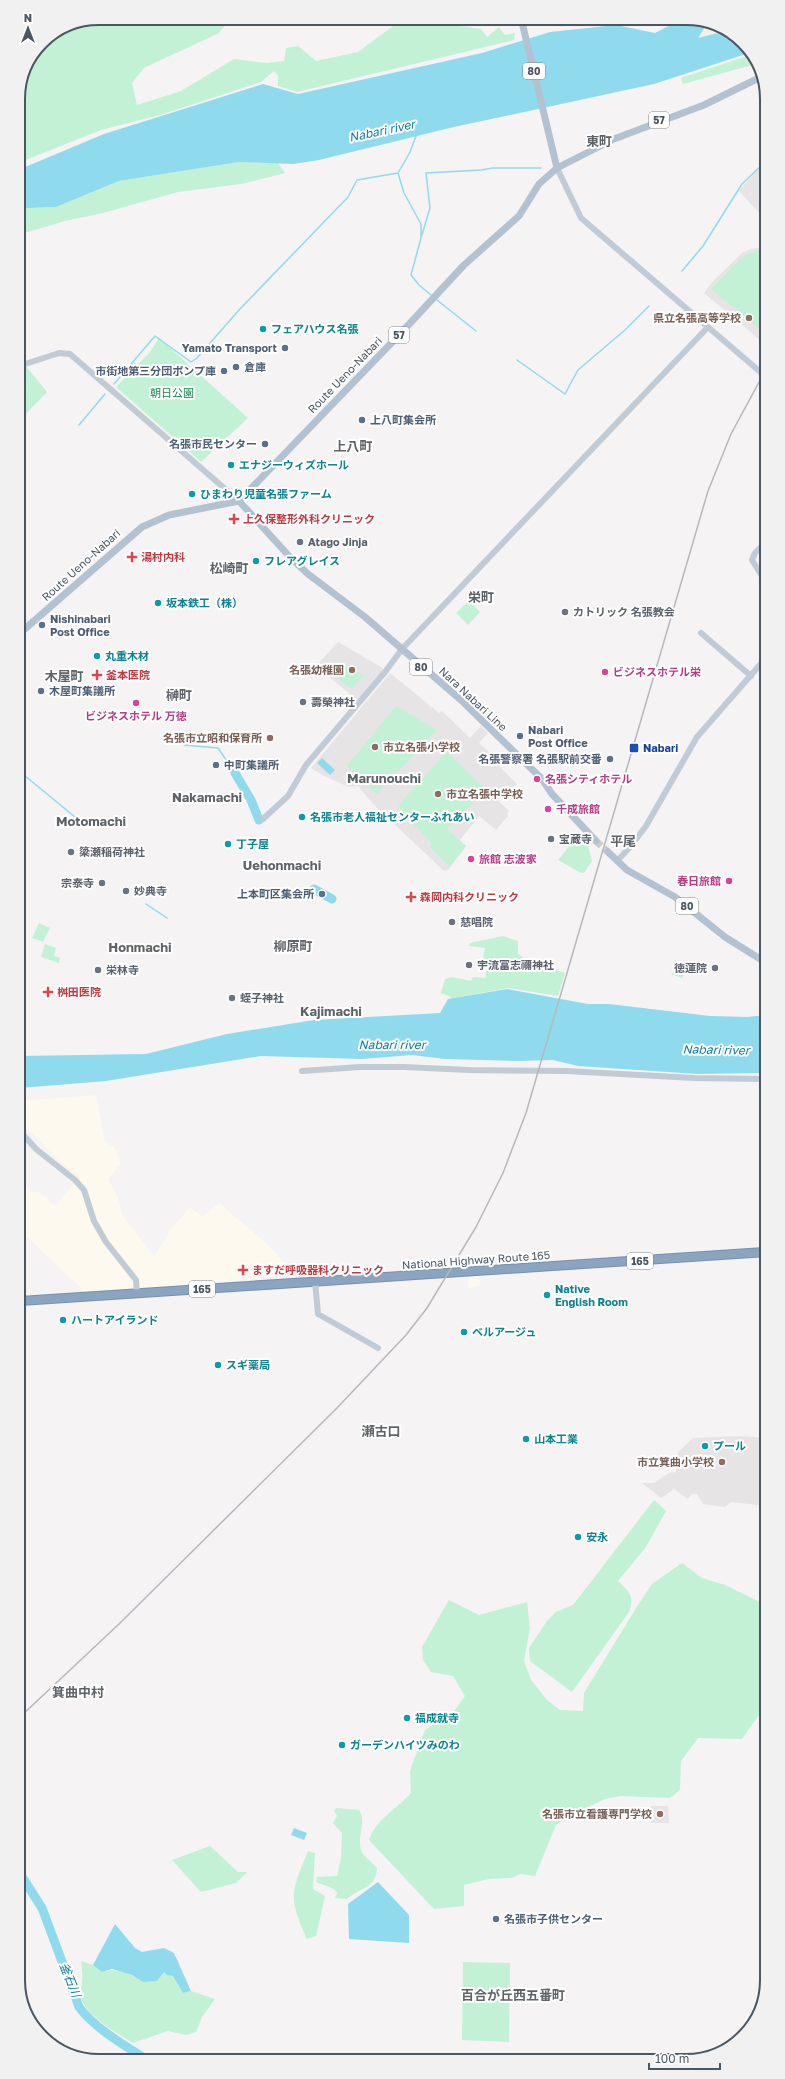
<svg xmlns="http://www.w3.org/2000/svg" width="785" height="2079" font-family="'Golos Text','Noto Sans JP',sans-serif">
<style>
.commercial{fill:#fdf9ef}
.education{fill:#e6e4e5}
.green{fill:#c3f1d5}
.sand{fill:#f5f0e5}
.water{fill:#90daee}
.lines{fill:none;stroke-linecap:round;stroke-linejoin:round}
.stream{stroke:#90daee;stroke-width:1.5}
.river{stroke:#90daee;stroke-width:9}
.primary-tunnel{stroke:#caccce;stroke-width:7;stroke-dasharray:7 3.5;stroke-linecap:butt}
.highway-casing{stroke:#7690ad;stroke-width:10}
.secondary{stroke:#c1cbd6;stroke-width:6}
.primary{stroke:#b3c2d1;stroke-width:7}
.highway{stroke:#8ba5c1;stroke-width:8}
.rail{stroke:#b5b8bd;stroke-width:1.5}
.education-dot{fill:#8d6e63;stroke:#fff;stroke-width:1.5}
.culture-dot{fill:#0f9aa8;stroke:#fff;stroke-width:1.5}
.service-dot{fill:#5c6f8a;stroke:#fff;stroke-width:1.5}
.health-dot{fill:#e0444e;stroke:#fff;stroke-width:1.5}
.worship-dot{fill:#6b7280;stroke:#fff;stroke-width:1.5}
.hotel-dot{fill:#d1479c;stroke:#fff;stroke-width:1.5}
.transit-dot{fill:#1a4fb4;stroke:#fff;stroke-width:1.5}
.labels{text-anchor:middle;stroke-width:4;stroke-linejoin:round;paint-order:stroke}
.shield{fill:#fff;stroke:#808990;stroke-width:1}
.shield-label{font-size:10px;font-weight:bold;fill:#4a5661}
.education-label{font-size:11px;font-weight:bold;fill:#785e54;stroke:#fff;text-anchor:end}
.culture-label{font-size:11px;font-weight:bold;fill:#0d838f;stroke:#fff;text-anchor:start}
.service-label{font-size:11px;font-weight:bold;fill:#4e5e75;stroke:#fff;text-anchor:start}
.street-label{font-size:11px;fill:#4a5661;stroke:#fff}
.park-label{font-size:11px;fill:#17864f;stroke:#fff}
.health-label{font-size:11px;font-weight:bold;fill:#be3a42;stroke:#fff;text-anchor:start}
.worship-label{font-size:11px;font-weight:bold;fill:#5b616d;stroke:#fff;text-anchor:start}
.hotel-label{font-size:11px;font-weight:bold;fill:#b23c85;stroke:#fff;text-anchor:start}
.transit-label{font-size:11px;font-weight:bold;fill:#164399;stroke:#fff;text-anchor:start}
.water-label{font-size:12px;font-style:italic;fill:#0c7c9b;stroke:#fff}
.quarter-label{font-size:13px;font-weight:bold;fill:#5f6368;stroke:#fff}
.rim{fill:none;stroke:#4a5661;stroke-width:2}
</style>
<rect width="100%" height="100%" fill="#f5f3f3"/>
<path class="commercial" d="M 96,1095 L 105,1141 L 115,1148 L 121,1164 L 108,1179 L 118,1198 L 122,1213 L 128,1223 L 154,1256 L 170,1231 L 190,1207 L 202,1217 L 219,1203 L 266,1243 L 297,1276 L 85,1292 L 20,1230 L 20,1180 L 31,1192 L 39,1192 L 55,1206 L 80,1177 L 59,1161 L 21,1122 L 20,1119 L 20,1101 Z
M 479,1276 L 481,1285 L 468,1288 L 469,1277 Z"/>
<path class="education" d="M 764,162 L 764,216 L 762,216 L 739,191 Z
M 764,247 L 765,344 L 704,293 L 712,282 L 742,253 L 751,249 Z
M 338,642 L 383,668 L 382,672 L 357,700 L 316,666 Z
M 390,673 L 439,713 L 442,711 L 470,738 L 481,726 L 488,733 L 479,743 L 491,754 L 489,756 L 517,784 L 509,792 L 502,788 L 494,797 L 509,811 L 507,814 L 508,816 L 496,830 L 479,816 L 460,840 L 466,846 L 448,870 L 444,871 L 373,804 L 358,786 L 349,787 L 326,777 L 311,768 Z
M 740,1436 L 766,1438 L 766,1506 L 731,1502 L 725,1507 L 703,1504 L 697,1494 L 692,1494 L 688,1499 L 674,1489 L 661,1498 L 642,1483 L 654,1483 L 669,1473 L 676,1472 L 678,1452 L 693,1438 Z
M 651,1806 L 668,1806 L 669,1823 L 651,1823 Z"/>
<path class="green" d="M 99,18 L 231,18 L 219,33 L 144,68 L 132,83 L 137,105 L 181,91 L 234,59 L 267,63 L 284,61 L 286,48 L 298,46 L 316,61 L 358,52 L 404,18 L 481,29 L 487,37 L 499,27 L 505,35 L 515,33 L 514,40 L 297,92 L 278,86 L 278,76 L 274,71 L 261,82 L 160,115 L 101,130 L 18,163 L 18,93 L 24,67 L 42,41 L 68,24 Z
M 750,55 L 756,64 L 683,84 L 681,78 Z
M 239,162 L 278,163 L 285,173 L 241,184 L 178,192 L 103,213 L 65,221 L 18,235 L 18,212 L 28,208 L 56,207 L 119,181 Z
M 764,248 L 765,333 L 711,289 L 742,257 Z
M 159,338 L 248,418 L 201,462 L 116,387 L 150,352 Z
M 25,365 L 47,392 L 21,419 L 19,416 L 19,392 L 27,384 L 19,377 L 19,367 Z
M 469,601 L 480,612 L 468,625 L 456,613 Z
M 343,665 L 363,676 L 352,689 L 337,678 Z
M 396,706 L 437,730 L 377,794 L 347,766 Z
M 447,752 L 484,788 L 484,792 L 447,829 L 466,846 L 450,867 L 430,847 L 432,844 L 399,808 L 400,803 Z
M 579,834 L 587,842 L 592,861 L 584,873 L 581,873 L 558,860 Z
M 39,923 L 50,928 L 43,942 L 32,938 Z
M 503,936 L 518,941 L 518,954 L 528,961 L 565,973 L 558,996 L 508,988 L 453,998 L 441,993 L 445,979 L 452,977 L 471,981 L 473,977 L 485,978 L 488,964 L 482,963 L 485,948 L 469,946 L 470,943 Z
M 45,944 L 56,948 L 54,956 L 60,958 L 59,963 L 41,957 Z
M 685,961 L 691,965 L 682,978 L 671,974 Z
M 654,1500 L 666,1511 L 646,1547 L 618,1581 C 629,1592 635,1595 629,1612 L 572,1692 L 530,1661 L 529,1648 L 547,1621 L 556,1612 L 573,1605 Z
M 682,1563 L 702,1578 L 725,1585 L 760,1602 L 766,1602 L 767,1716 L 758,1716 L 742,1739 L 698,1738 L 681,1761 L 680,1790 L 670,1798 L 621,1796 L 605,1799 L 569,1816 L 556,1825 L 535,1876 L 521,1874 L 511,1878 L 489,1879 L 464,1885 L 464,1906 L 434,1909 L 369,1840 C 376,1819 397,1809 411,1793 L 410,1771 L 425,1730 L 454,1711 L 465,1696 L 453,1676 L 431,1672 L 423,1660 L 422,1647 L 449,1600 L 479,1615 L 527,1602 L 530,1628 L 524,1661 L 531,1680 L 547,1700 L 560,1710 L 583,1711 L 584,1693 L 638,1605 L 652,1584 Z
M 336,1808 L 359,1810 C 368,1824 354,1839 363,1854 C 367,1859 373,1863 377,1868 C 376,1889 362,1886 347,1899 L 335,1898 L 337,1893 L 334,1889 L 316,1882 L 317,1877 L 337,1876 L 341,1858 L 342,1833 L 333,1823 L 337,1816 L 334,1811 Z
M 210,1846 L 238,1872 L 247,1872 L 236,1883 L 201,1892 L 172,1860 Z
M 308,1851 L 315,1853 L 313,1889 L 325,1896 L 316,1936 L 307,1939 C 288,1897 291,1893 308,1851 Z
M 81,1961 L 93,1965 L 102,1972 C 117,1967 129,1973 143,1982 L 164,1972 L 173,1976 L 183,1993 L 191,1991 L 215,1999 L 202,2017 L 196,2032 L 186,2035 L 168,2031 L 133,2043 C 117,2033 83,2015 80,1994 C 79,1989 82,1987 82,1983 C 83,1976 82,1968 81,1961 Z
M 463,1962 L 510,1963 L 509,2042 L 462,2040 Z"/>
<path class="sand" d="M 707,24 L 729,34 L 716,33 L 697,39 Z"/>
<path class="water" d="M 684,18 L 692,18 L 707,24 L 698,38 C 724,31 733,28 749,53 L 654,84 L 454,127 L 319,160 L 293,164 L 239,162 L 119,181 L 56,207 L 28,208 L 18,212 L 18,170 L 104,134 L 263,84 L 298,94 L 482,53 L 550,32 L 616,25 L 655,33 Z
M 322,758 L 335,770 L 330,775 L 317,763 Z
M 507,989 L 588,1004 L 609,1004 L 710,1016 L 747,1017 L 766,1015 L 766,1073 L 698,1074 L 578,1066 L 553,1060 L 517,1061 L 445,1059 L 412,1055 L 362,1059 L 261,1056 L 106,1081 L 20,1088 L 19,1056 L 146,1054 L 227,1034 L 314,1020 L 440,1013 L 448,999 Z
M 294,1828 L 307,1833 L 304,1840 L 291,1835 Z
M 378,1882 L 409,1915 L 409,1943 L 349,1939 L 348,1904 Z
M 115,1924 L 135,1948 L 142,1952 L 164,1948 L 174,1953 L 191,1991 L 183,1993 L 173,1976 L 167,1975 L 164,1972 L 157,1981 L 143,1982 L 132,1975 L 112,1969 L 102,1972 L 93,1965 Z"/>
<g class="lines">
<path class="stream" d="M 398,173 L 404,193 L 421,224 L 421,238 L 411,275 L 419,285 L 431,295
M 421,238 L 430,208 L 426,173 L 481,170 L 493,168 L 541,168
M 682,271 L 703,246 L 742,184 L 764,163
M 437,300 L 476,331
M 517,360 L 565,394 L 578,370 L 625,330 L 649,306
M 114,384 L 155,336 L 191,362 L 197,358 L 239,310 L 348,197 L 357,180 L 398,173 L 410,152 L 416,136
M 79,425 L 105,394
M 184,745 L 218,748 L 235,773
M 19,771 L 75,817
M 146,904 L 167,918"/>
<path class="river" d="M 235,773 L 251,800 L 259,820
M 314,889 L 332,899
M 21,1875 L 42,1908 L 79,2007 C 94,2028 127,2047 149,2061"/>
<path class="primary-tunnel" d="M 596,841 L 608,852"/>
<g class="highway-casing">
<path id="highway" d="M 20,1301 L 766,1252"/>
</g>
<path class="secondary" d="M 557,168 L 581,218 L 765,376
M 19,366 L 59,353 L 70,354 L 239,501
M 765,543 L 755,553 L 752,560 L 765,581
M 19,625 L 24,629
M 701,633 L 751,676
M 263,819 L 288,796 L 306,765 L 385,672 L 402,649 L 708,327
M 617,861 L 630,847 L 646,826 L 697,737 L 765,659
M 302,1071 L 360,1067 L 404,1067 L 469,1070 L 566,1071 L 694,1078 L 766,1079
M 20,1131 L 36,1149 L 75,1180 L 84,1190 L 94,1221 L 106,1242 L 136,1280 L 137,1293
M 764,1151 L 766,1156
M 315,1282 L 318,1314 L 378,1348"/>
<path class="primary" d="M 521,18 L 557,168
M 239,501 L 289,556 L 308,574 L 365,617 L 461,700 L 542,779 L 552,794 L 596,841
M 19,634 L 142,527 L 169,515 L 239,501 L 400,334 L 464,265 L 519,216 L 539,184 L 557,168 L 614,139 L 704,105 L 763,76
M 608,852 L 627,870 L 675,897 L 725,937 L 765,962"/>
<use href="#highway" class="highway"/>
<path class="rail" d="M 20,1717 L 119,1624 L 337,1408 L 406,1335 L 427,1308 L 476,1227 L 503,1173 L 526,1113 L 708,491 L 731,434 L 765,371"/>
</g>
<g class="education-dot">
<circle cx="749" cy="318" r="4"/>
<circle cx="352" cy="670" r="4"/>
<circle cx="270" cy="738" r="4"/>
<circle cx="375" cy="747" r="4"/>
<circle cx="438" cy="794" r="4"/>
<circle cx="722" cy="1462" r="4"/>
<circle cx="660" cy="1814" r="4"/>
</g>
<g class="culture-dot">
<circle cx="263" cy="329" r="4"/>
<circle cx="231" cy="465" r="4"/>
<circle cx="192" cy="494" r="4"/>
<circle cx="256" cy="561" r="4"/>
<circle cx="158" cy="603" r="4"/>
<circle cx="97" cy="656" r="4"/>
<circle cx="302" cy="817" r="4"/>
<circle cx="228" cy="844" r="4"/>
<circle cx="547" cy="1295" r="4"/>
<circle cx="63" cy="1320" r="4"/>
<circle cx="464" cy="1332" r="4"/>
<circle cx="218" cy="1365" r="4"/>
<circle cx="526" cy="1439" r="4"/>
<circle cx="705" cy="1446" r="4"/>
<circle cx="578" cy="1537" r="4"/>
<circle cx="407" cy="1718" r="4"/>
<circle cx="342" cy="1745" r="4"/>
</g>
<g class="service-dot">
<circle cx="285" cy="348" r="4"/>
<circle cx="236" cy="367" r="4"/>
<circle cx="224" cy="371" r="4"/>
<circle cx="362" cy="420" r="4"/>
<circle cx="265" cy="444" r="4"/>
<circle cx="42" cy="625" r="4"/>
<circle cx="41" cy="691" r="4"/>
<circle cx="520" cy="736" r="4"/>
<circle cx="610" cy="759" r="4"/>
<circle cx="216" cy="765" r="4"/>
<circle cx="322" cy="894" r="4"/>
<circle cx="496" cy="1919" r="4"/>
</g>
<g class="health-dot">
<path d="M232 513h4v4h4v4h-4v4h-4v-4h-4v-4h4z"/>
<path d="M130 551h4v4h4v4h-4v4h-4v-4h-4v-4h4z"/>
<path d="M95 669h4v4h4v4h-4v4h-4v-4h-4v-4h4z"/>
<path d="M409 891h4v4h4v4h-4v4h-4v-4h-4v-4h4z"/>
<path d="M46 986h4v4h4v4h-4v4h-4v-4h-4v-4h4z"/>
<path d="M241 1264h4v4h4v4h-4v4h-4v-4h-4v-4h4z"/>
</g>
<g class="worship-dot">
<circle cx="300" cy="542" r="4"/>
<circle cx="565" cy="612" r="4"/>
<circle cx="303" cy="702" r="4"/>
<circle cx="551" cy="839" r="4"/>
<circle cx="71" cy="852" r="4"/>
<circle cx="102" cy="883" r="4"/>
<circle cx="126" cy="891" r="4"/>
<circle cx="452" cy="922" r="4"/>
<circle cx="469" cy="965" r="4"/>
<circle cx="715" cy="968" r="4"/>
<circle cx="98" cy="970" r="4"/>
<circle cx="232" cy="998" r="4"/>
</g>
<g class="hotel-dot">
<circle cx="605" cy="672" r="4"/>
<circle cx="136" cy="703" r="4"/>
<circle cx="537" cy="779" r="4"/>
<circle cx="548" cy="809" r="4"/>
<circle cx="471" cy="859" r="4"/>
<circle cx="729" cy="881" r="4"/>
</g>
<rect class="transit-dot" x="629" y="743" width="10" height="10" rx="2"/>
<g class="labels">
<g class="shield">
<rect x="523" y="63" width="22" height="16" rx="3"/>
<rect x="649" y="112" width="20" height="16" rx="3"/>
<rect x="389" y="327" width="20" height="16" rx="3"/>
<rect x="410" y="659" width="22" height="16" rx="3"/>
<rect x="676" y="898" width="22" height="16" rx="3"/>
<rect x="627" y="1253" width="26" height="16" rx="3"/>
<rect x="189" y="1281" width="26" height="16" rx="3"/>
</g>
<g class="shield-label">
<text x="534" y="75">80</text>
<text x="659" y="124">57</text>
<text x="399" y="339">57</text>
<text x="421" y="671">80</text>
<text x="687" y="910">80</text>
<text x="640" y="1265">165</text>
<text x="202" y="1293">165</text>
</g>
<g class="education-label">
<text x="741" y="322">県立名張高等学校</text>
<text x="344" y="674">名張幼稚園</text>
<text x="262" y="742">名張市立昭和保育所</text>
<text x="383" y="751" text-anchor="start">市立名張小学校</text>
<text x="446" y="798" text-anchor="start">市立名張中学校</text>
<text x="714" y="1466">市立箕曲小学校</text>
<text x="652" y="1818">名張市立看護専門学校</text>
</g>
<g class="culture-label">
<text x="271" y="333">フェアハウス名張</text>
<text x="239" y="469">エナジーウィズホール</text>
<text x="200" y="498">ひまわり児童名張ファーム</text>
<text x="264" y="565">フレアグレイス</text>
<text x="166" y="607">坂本鉄工（株）</text>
<text x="105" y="660">丸重木材</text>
<text x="310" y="821">名張市老人福祉センターふれあい</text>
<text x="236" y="848">丁子屋</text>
<text x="555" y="1293">Native<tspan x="555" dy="13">English Room</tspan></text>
<text x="71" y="1324">ハートアイランド</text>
<text x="472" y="1336">ベルアージュ</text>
<text x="226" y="1369">スギ薬局</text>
<text x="534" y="1443">山本工業</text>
<text x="713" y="1450">プール</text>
<text x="586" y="1541">安永</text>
<text x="415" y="1722">福成就寺</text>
<text x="350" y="1749">ガーデンハイツみのわ</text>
</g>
<g class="service-label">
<text x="277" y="352" text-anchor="end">Yamato Transport</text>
<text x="244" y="371">倉庫</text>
<text x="216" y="375" text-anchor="end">市街地第三分団ポンプ庫</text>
<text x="370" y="424">上八町集会所</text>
<text x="257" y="448" text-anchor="end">名張市民センター</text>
<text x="50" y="623">Nishinabari<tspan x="50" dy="13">Post Office</tspan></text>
<text x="49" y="695">木屋町集議所</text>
<text x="528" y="734">Nabari<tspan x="528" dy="13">Post Office</tspan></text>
<text x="602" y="763" text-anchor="end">名張警察署 名張駅前交番</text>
<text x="224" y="769">中町集議所</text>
<text x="314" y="898" text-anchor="end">上本町区集会所</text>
<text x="504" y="1923">名張市子供センター</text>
</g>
<g class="street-label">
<text transform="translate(345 375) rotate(-46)" y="4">Route Ueno-Nabari</text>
<text transform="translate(81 565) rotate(-42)" y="4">Route Ueno-Nabari</text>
<text transform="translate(473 699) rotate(43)" y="4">Nara Nabari Line</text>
<text transform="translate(476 1260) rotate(-4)" y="4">National Highway Route 165</text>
</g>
<g class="park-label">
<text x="172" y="397">朝日公園</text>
</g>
<g class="health-label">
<text x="243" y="523">上久保整形外科クリニック</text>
<text x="141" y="561">湯村内科</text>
<text x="106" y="679">釜本医院</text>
<text x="420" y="901">森岡内科クリニック</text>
<text x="57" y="996">桝田医院</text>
<text x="252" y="1274">ますだ呼吸器科クリニック</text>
</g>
<g class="worship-label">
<text x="308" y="546">Atago Jinja</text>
<text x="573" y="616">カトリック 名張教会</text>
<text x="311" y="706">壽榮神社</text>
<text x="559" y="843">宝蔵寺</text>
<text x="79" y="856">簗瀬稲荷神社</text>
<text x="94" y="887" text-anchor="end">宗泰寺</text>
<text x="134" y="895">妙典寺</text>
<text x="460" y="926">慈唱院</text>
<text x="477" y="969">宇流冨志禰神社</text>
<text x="707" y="972" text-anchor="end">徳蓮院</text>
<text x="106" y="974">栄林寺</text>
<text x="240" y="1002">蛭子神社</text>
</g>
<g class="hotel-label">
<text x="613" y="676">ビジネスホテル栄</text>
<text x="136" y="720" text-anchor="middle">ビジネスホテル 万徳</text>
<text x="545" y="783">名張シティホテル</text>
<text x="556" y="813">千成旅館</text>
<text x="479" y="863">旅館 志波家</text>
<text x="721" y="885" text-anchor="end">春日旅館</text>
</g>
<g class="transit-label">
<text x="643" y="752">Nabari</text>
</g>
<g class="water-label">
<text transform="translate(382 131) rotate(-12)" y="4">Nabari river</text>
<text x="392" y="1049">Nabari river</text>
<text transform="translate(716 1050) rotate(1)" y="4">Nabari river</text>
<text transform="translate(70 1980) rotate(68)" y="4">釜石川</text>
</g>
<g class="quarter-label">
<text x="599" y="146">東町</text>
<text x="353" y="451">上八町</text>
<text x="229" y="573">松崎町</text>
<text x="481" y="602">栄町</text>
<text x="64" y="681">木屋町</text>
<text x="179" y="700">榊町</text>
<text x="384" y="783">Marunouchi</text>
<text x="207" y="802">Nakamachi</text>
<text x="91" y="826">Motomachi</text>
<text x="623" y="846">平尾</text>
<text x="282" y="870">Uehonmachi</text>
<text x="293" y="951">柳原町</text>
<text x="140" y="952">Honmachi</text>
<text x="331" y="1016">Kajimachi</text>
<text x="381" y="1436">瀬古口</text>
<text x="78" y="1697">箕曲中村</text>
<text x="513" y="2000">百合が丘西五番町</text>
</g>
</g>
<path d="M0 0H785V2079H0ZM99 25H686A74 74 0 0 1 760 99V1980A74 74 0 0 1 686 2054H99A74 74 0 0 1 25 1980V99A74 74 0 0 1 99 25Z" fill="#f1f1f2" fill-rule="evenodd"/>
<path class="rim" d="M99 25H686A74 74 0 0 1 760 99V1980A74 74 0 0 1 686 2054H99A74 74 0 0 1 25 1980V99A74 74 0 0 1 99 25Z"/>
<g transform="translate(28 28)" stroke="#ffffff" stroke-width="3" paint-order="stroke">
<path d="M0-3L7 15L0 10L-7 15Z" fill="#4a5661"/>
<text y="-6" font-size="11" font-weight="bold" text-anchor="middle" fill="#4a5661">N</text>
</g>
<path d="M649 2063v6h71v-6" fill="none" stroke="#4a5661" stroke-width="2"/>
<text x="655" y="2063" font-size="12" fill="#4a5661" stroke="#ffffff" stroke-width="3" paint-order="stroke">100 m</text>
</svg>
